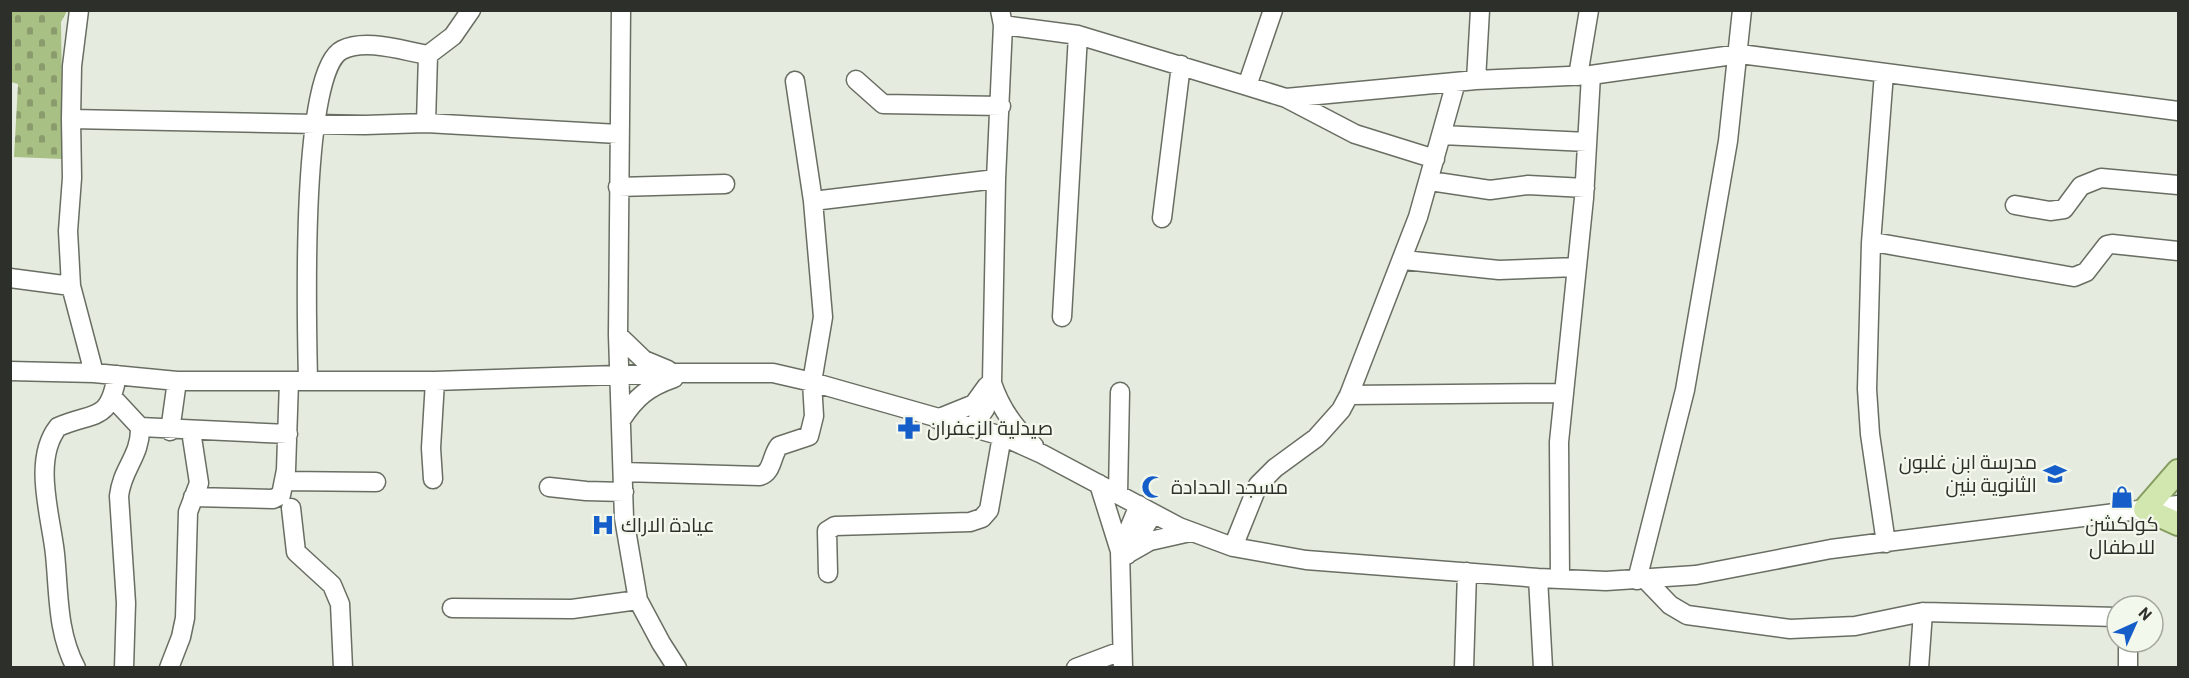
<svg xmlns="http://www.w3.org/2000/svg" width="2189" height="678" font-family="Barlow,Cairo,sans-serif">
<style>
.cemetery{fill:url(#cemetery-stones)}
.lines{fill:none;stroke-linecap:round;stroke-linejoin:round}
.minor-casing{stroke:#696e63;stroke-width:21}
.major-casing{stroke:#859c5f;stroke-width:26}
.minor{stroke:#fff;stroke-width:18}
.major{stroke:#d2e6b0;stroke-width:22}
.labels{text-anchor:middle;stroke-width:4.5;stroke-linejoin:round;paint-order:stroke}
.poi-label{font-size:20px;fill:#2d2f2a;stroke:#f3f8ec;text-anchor:start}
</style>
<defs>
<pattern id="cemetery-stones" width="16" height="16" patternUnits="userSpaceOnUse" patternTransform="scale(1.5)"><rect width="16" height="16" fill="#a9c084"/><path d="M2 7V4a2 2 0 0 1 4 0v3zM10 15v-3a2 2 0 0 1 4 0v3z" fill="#8a9c6c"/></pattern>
</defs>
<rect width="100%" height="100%" fill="#e6ebdf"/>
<path class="cemetery" d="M 11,11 L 67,11 L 61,22 L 63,159 L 14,157 L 18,84 L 11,82 Z"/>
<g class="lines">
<g class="minor-casing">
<path id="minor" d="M 621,10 L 618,335 L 624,518 L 638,600 L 661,643 L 677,668
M 1003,25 L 1078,35 L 1247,86 L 1273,10
M 1884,73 L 1871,243 L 1867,389 L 1870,434 L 1886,543
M 1578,76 L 1589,10
M 856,80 L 883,104 L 1001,106
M 1476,80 L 1480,10
M 1247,86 L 1286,98 L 1476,80 L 1591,75 L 1740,54 L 2178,111
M 1286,98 L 1355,134 L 1435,159
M 71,119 L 72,66 L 79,10
M 426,123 L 428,55 L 453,36 L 471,10
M 1442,135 L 1587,142
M 1430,181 L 1490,190 L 1528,185 L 1585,188
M 618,187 L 725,184
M 813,201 L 996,179
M 2015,205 L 2050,211 L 2064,209 L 2081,186 L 2101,178 L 2178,185
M 1162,218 L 1181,65
M 1879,243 L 2074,277 L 2086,272 L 2107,245 L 2112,244 L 2178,251
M 1404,260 L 1499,270 L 1576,267
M 10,278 L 71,286
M 1062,317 L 1078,35
M 618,335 L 644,360 L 668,370
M 10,371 L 94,373 L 177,381 L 435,381 L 678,373 L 773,373 L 812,382 L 1002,436 L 1042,454 L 1179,527 L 1233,547 L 1306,560 L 1538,578 L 1606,581 L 1696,575 L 1831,549 L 2178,505
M 94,373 L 71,286 L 68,231 L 72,178 L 71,119 L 365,125 L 426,123 L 618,134
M 308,381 C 307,330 299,71 342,50 C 366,38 403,51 428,55
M 992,383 C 1000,407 1014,428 1034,446
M 1349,395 L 1563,393
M 113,398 L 140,427 L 288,434
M 937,419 L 974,404 L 987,386
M 621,420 C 636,397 648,387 674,378
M 973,427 L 985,409 L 992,382 L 996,179 L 1003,25 L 1000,10
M 170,431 L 177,381
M 623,472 L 760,476 C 773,472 771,456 779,446 L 809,436 L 814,416 L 812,382 L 823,317 L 813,201 L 795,81
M 433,479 L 431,448 L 435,381
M 285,481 L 376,482
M 1099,484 L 1120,551
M 549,487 L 586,491 L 624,492
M 1118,494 L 1120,392
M 193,497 L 273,499 L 281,495 L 286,470 L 289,381
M 291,508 L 296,552 L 332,585 L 340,604 L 343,668
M 1233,547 L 1258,485 L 1275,468 L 1316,438 L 1341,410 L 1349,395 L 1418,217 L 1456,82
M 1129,553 L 1150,541 L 1190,532
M 1127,555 L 1153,514
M 828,573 L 827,531 L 835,526 L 970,522 L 982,518 L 989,510 L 1002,436
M 1538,578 L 1543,668
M 1560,579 L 1559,442 L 1584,198 L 1591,75
M 1645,579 L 1670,605 L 1687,615 L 1790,629 L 1855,626 L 1923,612 L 2117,617
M 1637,580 L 1685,390 L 1728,141 L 1742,10
M 452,608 L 572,609 L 638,600
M 76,668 C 57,632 59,594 55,554 C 51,516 32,460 58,427 C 95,411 109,423 117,375
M 124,668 L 126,603 L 119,496 C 122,468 141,456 140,427
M 169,668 L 181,637 L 185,618 L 188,512 L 199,483 L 191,431
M 1076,668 L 1121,651
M 1123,668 L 1120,551 L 1139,505
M 1464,668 L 1467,572
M 1919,668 L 1923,612
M 2128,668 L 2128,642"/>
</g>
<g class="major-casing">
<path id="major" d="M 2178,471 L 2145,509 L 2178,524"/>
</g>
<use href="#minor" class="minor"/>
<use href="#major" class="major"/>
</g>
<defs>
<g id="pharmacy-bare" transform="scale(1.8)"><path d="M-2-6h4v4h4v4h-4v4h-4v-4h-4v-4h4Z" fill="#155dc8" stroke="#f3f8ec" stroke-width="2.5" paint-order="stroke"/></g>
<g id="school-bare" transform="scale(1.8)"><path d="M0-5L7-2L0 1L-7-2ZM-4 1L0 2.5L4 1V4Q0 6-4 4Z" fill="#155dc8" stroke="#f3f8ec" stroke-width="2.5" paint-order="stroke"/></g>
<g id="mosque-bare" transform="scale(1.8)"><path d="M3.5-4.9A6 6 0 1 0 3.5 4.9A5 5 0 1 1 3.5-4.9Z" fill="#155dc8" stroke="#f3f8ec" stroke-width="2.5" paint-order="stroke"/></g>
<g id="shop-bare" transform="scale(1.8)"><path d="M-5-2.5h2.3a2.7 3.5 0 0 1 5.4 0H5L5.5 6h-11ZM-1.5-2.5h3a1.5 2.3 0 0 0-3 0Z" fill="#155dc8" stroke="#f3f8ec" stroke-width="2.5" paint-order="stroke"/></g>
<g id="hospital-bare" transform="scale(1.8)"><path d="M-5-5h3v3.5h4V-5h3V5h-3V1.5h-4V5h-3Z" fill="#155dc8" stroke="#f3f8ec" stroke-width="2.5" paint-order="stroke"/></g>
</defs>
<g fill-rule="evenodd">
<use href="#pharmacy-bare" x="909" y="428"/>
<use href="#school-bare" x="2055" y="474"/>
<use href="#mosque-bare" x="1153" y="487"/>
<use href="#shop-bare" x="2122" y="497"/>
<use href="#hospital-bare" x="603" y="525"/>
</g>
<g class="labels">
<g class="poi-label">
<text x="927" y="435">صيدلية الزعفران</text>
<text x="2037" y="469" text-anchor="end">مدرسة ابن غلبون<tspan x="2037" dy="23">الثانوية بنين</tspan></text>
<text x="1171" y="494">مسجد الحدادة</text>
<text x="2122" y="531" text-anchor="middle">كولكشن<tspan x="2122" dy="23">للاطفال</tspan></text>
<text x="621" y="532">عيادة الاراك</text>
</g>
</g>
<rect width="2189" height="678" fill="none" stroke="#2d2f2a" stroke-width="24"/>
<g transform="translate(2135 624) rotate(45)"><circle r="28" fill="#f3f8ec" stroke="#a4a89e" stroke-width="1.5"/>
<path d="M0-4.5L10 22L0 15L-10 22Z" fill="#155dc8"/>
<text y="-9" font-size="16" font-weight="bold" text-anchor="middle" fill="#2d2f2a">N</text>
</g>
</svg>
